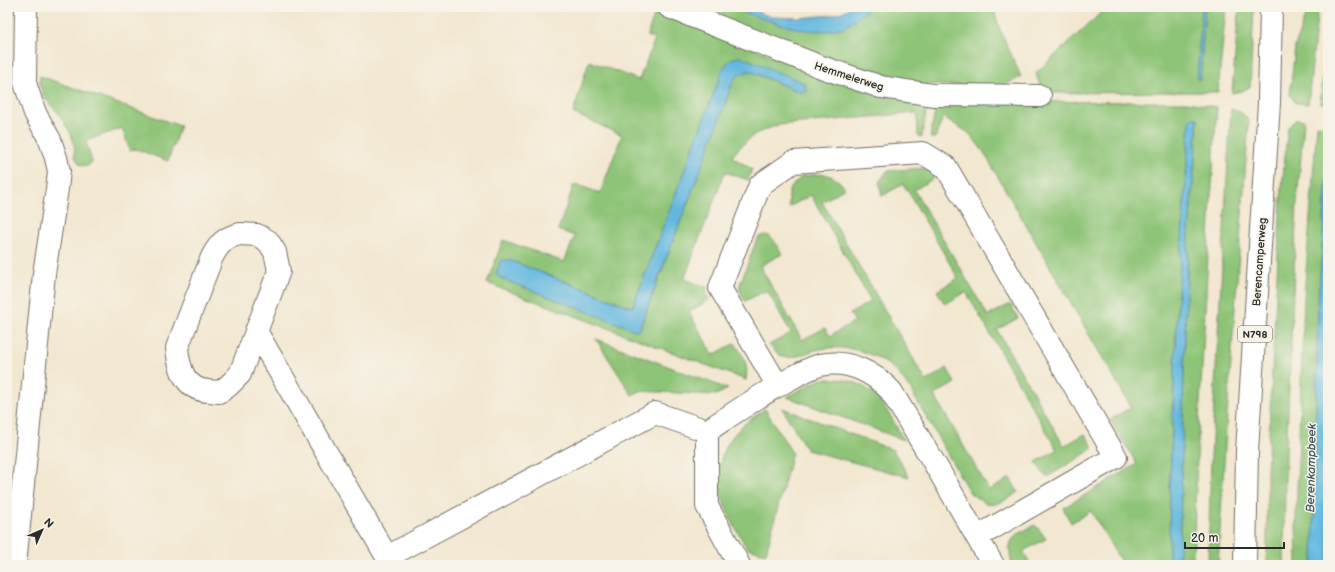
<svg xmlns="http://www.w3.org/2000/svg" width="1335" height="572" font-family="'Balsamiq Sans',sans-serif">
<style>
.green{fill:#8ec477;stroke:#5c7851;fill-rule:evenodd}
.water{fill:#63b8e0;stroke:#477286}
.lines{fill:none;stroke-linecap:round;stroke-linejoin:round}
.minor-casing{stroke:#716d65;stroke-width:24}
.major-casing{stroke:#716d65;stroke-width:24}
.minor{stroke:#fff;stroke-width:22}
.major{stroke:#fff;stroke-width:22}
.labels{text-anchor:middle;stroke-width:3;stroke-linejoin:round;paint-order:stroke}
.shield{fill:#f7f3e8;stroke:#686764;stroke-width:1}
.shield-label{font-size:10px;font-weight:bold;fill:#2b2b2b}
.street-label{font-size:11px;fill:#2b2b2b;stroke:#f7f3e8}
.water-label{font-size:12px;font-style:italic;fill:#3c5561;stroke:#f7f3e8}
</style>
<rect width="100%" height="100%" fill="#f7f3e8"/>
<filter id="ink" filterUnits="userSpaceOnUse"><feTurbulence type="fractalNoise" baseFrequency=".025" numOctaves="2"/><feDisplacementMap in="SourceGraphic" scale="8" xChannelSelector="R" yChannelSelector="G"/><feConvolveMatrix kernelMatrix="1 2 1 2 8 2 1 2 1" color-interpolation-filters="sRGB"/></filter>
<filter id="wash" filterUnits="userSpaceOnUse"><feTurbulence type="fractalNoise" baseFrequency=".012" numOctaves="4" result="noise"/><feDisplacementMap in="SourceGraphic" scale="16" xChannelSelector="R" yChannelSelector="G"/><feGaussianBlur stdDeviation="0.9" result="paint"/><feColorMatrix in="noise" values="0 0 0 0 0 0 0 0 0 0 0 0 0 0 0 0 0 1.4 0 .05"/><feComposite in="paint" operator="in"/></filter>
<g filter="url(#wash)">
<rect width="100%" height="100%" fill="#f2e7d0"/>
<path class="green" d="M 688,7 L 729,7 L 785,25 L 843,27 L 855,19 L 870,7 L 993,7 L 999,27 L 1021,77 L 1002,86 L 894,84 Z
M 1107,7 L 1202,7 L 1197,79 L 1198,80 L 1200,79 L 1205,7 L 1226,7 L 1218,92 L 1042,93 L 1036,73 Z
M 1239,7 L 1254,7 L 1250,87 L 1242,91 L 1232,93 Z
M 1308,7 L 1318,7 L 1308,104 L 1296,103 L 1290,95 L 1295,46 Z
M 656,10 L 813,72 L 928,100 L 922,137 L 918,136 L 917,113 L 777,125 L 755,134 L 737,150 L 732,157 L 752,169 L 748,180 L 725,172 L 684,279 L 707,287 L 706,294 L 709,300 L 689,312 L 713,355 L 735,343 C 743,357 749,363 746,380 L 487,283 L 503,240 L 564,262 L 575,236 L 558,230 L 574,184 L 600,193 L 622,135 L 573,113 L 589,61 L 639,80 L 655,39 L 647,36 ZM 741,57 L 800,92 L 749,71 L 738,75 L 734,79 L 640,329 L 637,330 L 502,279 L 497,275 L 509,260 L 631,307 L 633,305 Z
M 1328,28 L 1328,104 L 1320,103 Z
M 40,76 L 180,126 L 168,161 L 136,149 L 130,151 L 122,128 L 86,141 L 92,162 L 88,166 L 80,165 L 75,157 L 74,143 L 70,132 L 58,113 L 44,97 L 39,83 Z
M 937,101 L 1187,102 L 1217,107 L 1211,200 L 1197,458 L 1193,565 L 1179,565 L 1186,297 L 1189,231 L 1198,119 L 1196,118 L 1190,119 L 1178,296 L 1170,476 L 1169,565 L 1123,565 L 1091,511 L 1071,523 L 1063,508 L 1137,464 L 1110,420 L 1131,407 L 983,151 L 969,133 L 943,117 L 935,138 L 930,138 Z
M 1231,109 L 1242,113 L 1249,120 L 1226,429 L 1218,565 L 1208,565 L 1211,456 Z
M 1296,119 L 1304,120 L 1297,202 L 1285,477 L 1284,565 L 1267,565 L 1267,471 L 1281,197 L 1288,127 Z
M 1317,125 L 1328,127 L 1328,163 L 1318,305 L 1313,565 L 1297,565 L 1296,520 L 1304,298 Z
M 922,168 L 931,171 L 936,177 L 914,190 L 988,316 L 1010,304 L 1018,318 L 997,330 L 1064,446 L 1085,434 L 1092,445 L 1091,450 L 1049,476 L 1045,476 L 1036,462 L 1057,450 L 966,292 L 945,304 L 937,291 L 958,278 L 909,193 L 903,184 L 882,196 L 879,182 L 887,171 Z
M 824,174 C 833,176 840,181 845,188 L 822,202 L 926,381 L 947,368 L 955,383 L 934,395 L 989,490 L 1010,478 L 1018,492 C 1015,495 1011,497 1007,499 C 990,509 985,504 970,493 L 910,389 C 906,384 903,379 899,374 C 878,352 845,343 816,350 C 806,352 794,360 783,357 C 777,355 774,349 769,345 L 791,333 L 767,290 L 745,301 C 742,296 739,291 740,284 L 757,239 C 771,228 775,243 782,254 L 760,266 L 802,340 L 825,328 L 830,336 L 855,321 L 850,314 L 871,301 L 811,195 L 789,207 L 789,190 L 796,182 L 802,176 Z
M 596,339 L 728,389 L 716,395 L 640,391 L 632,395 Z
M 823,379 C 872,376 883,403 904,440 L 787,397 L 812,383 Z
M 782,408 L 893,450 L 909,477 L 807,450 Z
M 765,409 L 792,453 L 766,553 L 747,548 C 723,508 701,468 740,428 C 748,420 757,415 765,409 Z
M 1035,525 L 1038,528 L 1046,539 L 1023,551 L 1031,565 L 1012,565 C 1006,538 1012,537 1035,525 Z"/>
<path class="water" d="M 729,7 L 743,7 L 772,17 L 798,18 L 832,15 L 842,12 L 851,7 L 870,7 C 862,14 853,23 843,27 C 812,40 759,17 729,7 Z
M 1202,7 L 1205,7 L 1200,79 L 1198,80 L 1197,79 Z
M 741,57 L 747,59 L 804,83 L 807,90 L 800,92 L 749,71 L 738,75 L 734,79 L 708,150 L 638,331 L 502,279 L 496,274 L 501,260 L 509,260 L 631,307 L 633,306 L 722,71 C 726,63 731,57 741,57 Z
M 1192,118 L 1196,118 L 1198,119 L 1189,231 L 1186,297 L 1179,565 L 1169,565 L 1170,476 L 1178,296 L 1190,119 Z
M 1328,163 L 1328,565 L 1313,565 L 1318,305 Z"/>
</g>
<g filter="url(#ink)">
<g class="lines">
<g class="minor-casing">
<path id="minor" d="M 669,7 L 824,68 L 881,87 L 933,95 L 1040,96
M 240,234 L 257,235 L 268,241 L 275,252 L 279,271 L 240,374 C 234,380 226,390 218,392 C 215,392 211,391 209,391 C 185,390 179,369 177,348 L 212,257 C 219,244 225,237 240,234 Z
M 256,331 L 387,557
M 778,386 L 720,288 L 760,185 L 793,162 L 923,153 L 946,167 L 1116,457 L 977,537
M 707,431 L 707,506 L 739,565
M 15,565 L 44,274 L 57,189 L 59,171 L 56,158 L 50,140 L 35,113 L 25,83 L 26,7
M 392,565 L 387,557 L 655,413 L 707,431 C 731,415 754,399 779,385 C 792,378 806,369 820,365 C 848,359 873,372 891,391 L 939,471 L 993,565"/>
</g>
<g class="major-casing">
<path id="major" d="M 1245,565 L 1247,451 L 1269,103 L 1271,7"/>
</g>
<use href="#minor" class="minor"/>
<use href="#major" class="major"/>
</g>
</g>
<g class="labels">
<rect class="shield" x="1238" y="326" width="34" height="16" rx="3"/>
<g class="shield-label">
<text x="1255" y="338">N798</text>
</g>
<g class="street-label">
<text transform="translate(849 76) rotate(18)" y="4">Hemmelerweg</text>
<text transform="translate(1259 262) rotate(-86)" y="4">Berencamperweg</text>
</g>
<g class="water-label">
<text transform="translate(1311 468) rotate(-89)" y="4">Berenkampbeek</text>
</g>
</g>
<rect width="1335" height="572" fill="none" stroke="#f7f3e8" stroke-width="24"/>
<g transform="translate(42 530) rotate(45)" stroke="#f7f3e8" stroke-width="3" paint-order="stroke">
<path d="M0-3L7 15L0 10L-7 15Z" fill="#2b2b2b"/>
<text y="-6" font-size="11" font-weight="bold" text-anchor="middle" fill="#2b2b2b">N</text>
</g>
<path d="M1185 542v6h99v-6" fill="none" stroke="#2b2b2b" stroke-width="2"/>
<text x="1191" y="542" font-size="12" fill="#2b2b2b" stroke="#f7f3e8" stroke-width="3" paint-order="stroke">20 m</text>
</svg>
